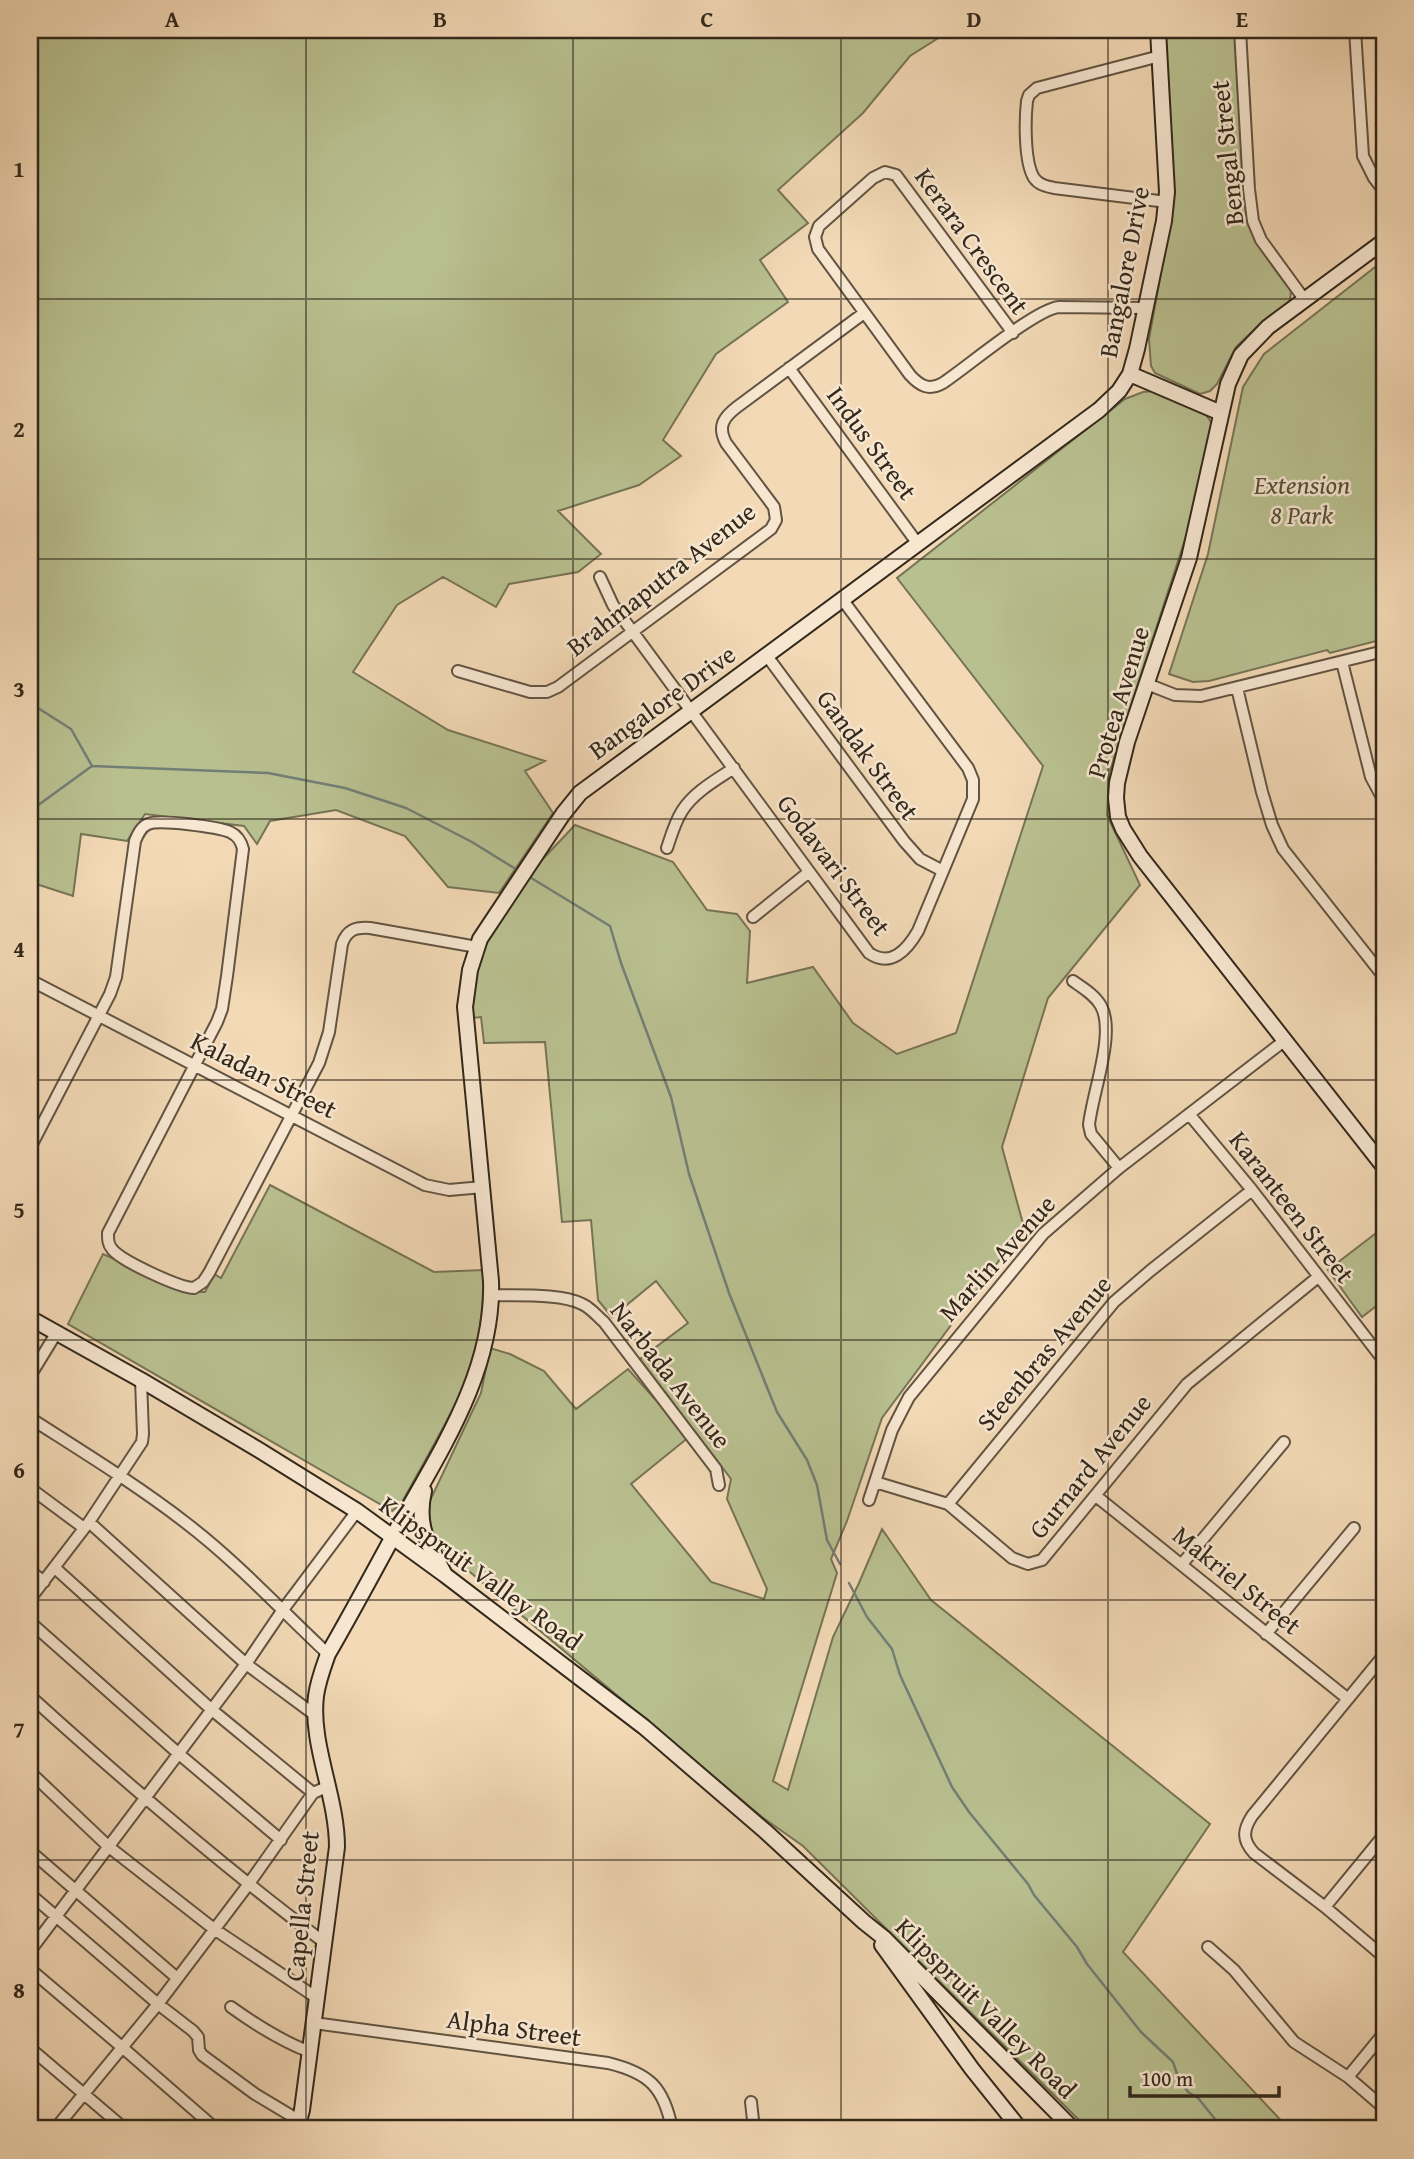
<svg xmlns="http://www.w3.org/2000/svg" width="1414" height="2159" font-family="'Gentium Book Plus',serif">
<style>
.green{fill:#b9c090;stroke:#767456;stroke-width:2}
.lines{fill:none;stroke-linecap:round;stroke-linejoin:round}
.stream{stroke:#727f76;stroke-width:2.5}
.street-casing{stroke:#625442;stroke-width:14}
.secondary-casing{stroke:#32281b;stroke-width:18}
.street{stroke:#f7e6d0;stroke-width:10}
.secondary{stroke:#f7e6d0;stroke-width:14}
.grid{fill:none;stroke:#32281b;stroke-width:2;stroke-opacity:0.55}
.labels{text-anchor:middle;stroke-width:5;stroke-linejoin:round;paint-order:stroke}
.street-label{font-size:26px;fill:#32281b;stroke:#f7e6d0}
.park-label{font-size:26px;font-style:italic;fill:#544e38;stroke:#f7e6d0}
.neatline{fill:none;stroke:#32281b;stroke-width:2.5}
.grid-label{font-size:23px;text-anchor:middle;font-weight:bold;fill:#32281b}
</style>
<rect width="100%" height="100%" fill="#f3d9b6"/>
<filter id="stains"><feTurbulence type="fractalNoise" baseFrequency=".00286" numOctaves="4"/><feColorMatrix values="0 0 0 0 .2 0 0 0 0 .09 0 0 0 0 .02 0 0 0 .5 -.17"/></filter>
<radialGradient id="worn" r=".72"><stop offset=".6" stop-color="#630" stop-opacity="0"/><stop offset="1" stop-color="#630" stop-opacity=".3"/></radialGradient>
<path class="green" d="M 30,30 L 951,30 L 910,56 L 863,113 L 778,190 L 808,223 L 760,260 L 788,302 L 716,354 L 663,440 L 681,456 L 639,485 L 558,511 L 601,554 L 578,572 L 509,584 L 496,607 L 443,577 L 397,605 L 353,672 L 448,730 L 545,761 L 525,771 L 553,813 L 499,893 L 448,887 L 405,836 L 336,810 L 270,821 L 257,844 L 244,826 L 145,814 L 127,841 L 81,834 L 73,896 L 33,883 L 30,889 Z
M 1164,30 L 1236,30 L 1246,215 C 1253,244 1274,267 1291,291 L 1290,300 L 1286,306 L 1262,322 L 1236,347 L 1217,384 L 1210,391 L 1200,394 L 1155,373 L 1151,366 L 1149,339 L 1168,234 Z
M 1384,260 L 1384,639 L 1330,653 L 1327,650 L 1209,681 L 1193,682 L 1169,674 L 1208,554 L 1243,387 L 1264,354 Z
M 1153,391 L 1206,415 L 1211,422 L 1212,433 L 1191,521 L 1109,773 L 1107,815 L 1140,885 L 1048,998 L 1002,1147 L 1024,1227 L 882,1418 L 847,1521 L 831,1559 L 837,1573 L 773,1781 L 788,1790 L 833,1637 L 859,1583 L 882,1529 L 931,1600 L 1210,1824 L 1123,1952 L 1289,2129 L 1088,2129 L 803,1846 L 762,1817 L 433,1541 L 426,1509 L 481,1393 L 490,1348 L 510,1354 L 544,1371 L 576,1409 L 628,1369 L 689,1437 L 631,1484 L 711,1582 L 764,1599 L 767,1589 L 727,1499 L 731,1479 L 640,1359 L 688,1323 L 656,1281 L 612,1317 L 598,1300 L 591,1220 L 562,1222 L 545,1042 L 484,1043 L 481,1017 L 473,1018 L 472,1004 L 477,969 L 484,945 L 541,861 L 575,825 L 673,862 L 707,910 L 737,914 L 750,931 L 747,983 L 813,967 L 853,1023 L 897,1054 L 956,1033 L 1043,766 L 897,578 L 1125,399 L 1143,392 Z
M 270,1185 L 434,1272 L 484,1270 C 483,1309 480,1350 464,1386 C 446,1426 422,1465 401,1504 L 392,1511 L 68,1324 L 103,1254 L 188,1292 L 205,1292 L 214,1274 L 221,1278 Z
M 1384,1227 L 1384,1300 L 1362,1317 L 1328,1270 Z"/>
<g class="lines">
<path class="stream" d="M 30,703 L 71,729 L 92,766
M 30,811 L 92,766 L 268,773 L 345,788 L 406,808 L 472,842 L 519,871
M 528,876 L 610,926 L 621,963 L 671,1097 L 689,1174 L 729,1293 L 777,1412 L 807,1460 L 817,1485 L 827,1540 L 840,1564
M 849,1583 L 867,1617 L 892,1649 L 900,1675 L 952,1787 L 969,1812 L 1028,1884 L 1034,1895 L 1077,1947 L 1087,1964 L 1141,2032 L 1173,2062 L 1178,2077 L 1188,2092 L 1198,2098 L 1223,2129"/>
<g class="street-casing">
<path id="street" d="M 1240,30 L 1249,189 L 1253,221 L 1261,240 L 1304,299
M 1355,30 L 1363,156 L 1374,178 L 1384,191
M 1160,56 L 1037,88 L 1029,95 L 1027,101 C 1025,119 1024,162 1034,178 C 1039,185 1046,186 1054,188 L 1167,202
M 1013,333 L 896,175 L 885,172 L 873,178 L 819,226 L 815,237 L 818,249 L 910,375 C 920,386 929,391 943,383 C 967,367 1036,309 1059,307 L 1146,308
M 789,368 L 918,544
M 600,577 L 613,605 L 869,953 C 891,968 907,950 918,931 L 973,799 L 973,780 L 968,768 L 842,599
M 767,656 L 904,841 L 920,859 L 943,871
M 1342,662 L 1371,777 L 1384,801
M 458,671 L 530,692 L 547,692 L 558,687 L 771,529 L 776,520 L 774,507 L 726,443 C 717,426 724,417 737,407 L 864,313
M 1147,684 L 1175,695 L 1201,696 L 1384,651
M 1237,688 L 1262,792 L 1272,825 L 1283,849 L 1384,977
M 667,848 C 671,836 675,822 682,811 C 694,792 716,780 734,768
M 753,917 L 809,872
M 30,980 L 425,1185 L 449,1190 L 483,1187
M 1073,981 C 1083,988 1095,995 1101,1006 C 1116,1033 1092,1094 1089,1125 L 1091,1134 L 1119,1168
M 1189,1114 L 1252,1190 L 1384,1361
M 30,1148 L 110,994 L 116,977 L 135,841 C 138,834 141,827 148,824 C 159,819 218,827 230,832 C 238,836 241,841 243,849 L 227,976 L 222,1009 L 217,1022 L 108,1233 C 108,1240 108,1244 112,1249 C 121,1261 180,1288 194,1288 L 203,1282 L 209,1273 L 319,1063 L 329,1032 L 342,944 C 347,930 355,927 370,928 L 477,947
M 491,1295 C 516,1296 561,1293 582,1304 C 591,1308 597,1316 604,1322 L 716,1469 L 719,1485
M 30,1376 L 57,1332
M 30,1418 C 83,1452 137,1485 186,1523 C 237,1562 281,1610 328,1654
M 875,1482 L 948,1504 L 1012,1558 L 1028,1564 L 1042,1560 L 1187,1384 L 1318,1277
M 30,1488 L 84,1528
M 1096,1496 L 1348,1699
M 869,1500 L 892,1430 L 909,1397 L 1043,1234 L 1119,1168 L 1284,1041
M 948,1504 L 1114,1302 L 1150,1271 L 1252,1190
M 89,1522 L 246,1664 L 315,1715
M 1182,1564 L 1284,1442
M 55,1568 L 212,1710 L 313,1793 L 329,1786
M 30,1571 L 44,1582
M 30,1599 L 89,1522 L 142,1442 L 143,1434 L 141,1380
M 30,1622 L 179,1754 L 281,1840
M 1266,1634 L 1354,1528
M 1384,1655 L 1252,1816 C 1243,1830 1242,1840 1254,1853 L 1325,1907 L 1384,1957
M 30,1696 C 126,1783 221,1865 325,1943
M 30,1772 L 109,1847 L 214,1929 L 317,1998
M 30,1851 L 177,1978
M 30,1894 L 158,2004 L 193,2031 L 198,2037 L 199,2050 L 202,2055 L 255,2094 L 300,2121
M 1325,1907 L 1384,1835
M 1208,1947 L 1234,1970 L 1294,2042 L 1348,2077
M 30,1951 L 246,1664 L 282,1611 L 357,1511
M 30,1969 L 123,2048 L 216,2129
M 231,2007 C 256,2025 281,2041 310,2052
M 314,2023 L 608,2063 C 649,2073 664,2087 672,2129
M 1384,2033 L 1348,2077 L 1384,2108
M 30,2048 L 125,2129
M 751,2102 L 754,2129
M 55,2129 L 158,2004 L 248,1885 L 313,1793"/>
</g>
<g class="secondary-casing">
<path id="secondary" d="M 1384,241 L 1268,327 L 1241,355 L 1228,384 L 1189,558 L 1127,742 L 1117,783 L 1116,798 L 1118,817 L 1123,829 L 1140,856 L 1384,1167
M 1130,374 L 1221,413
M 30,1318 L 141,1380 L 259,1450 L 357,1511 L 445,1575 L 644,1727 L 765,1831 L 864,1922 L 884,1938 L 1073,2129
M 424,1491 C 416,1526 428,1543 444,1573
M 882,1945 L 972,2069 L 1020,2129
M 297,2129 L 302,2110 L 337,1847 C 337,1796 310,1744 316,1696 C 318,1681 323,1668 328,1654 C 354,1609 378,1564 403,1518 C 444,1445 494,1368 491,1281 L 465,1007 L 470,970 L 480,939 L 563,814 L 580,793 L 1099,410 L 1119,391 L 1130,374 L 1137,349 L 1164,221 L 1167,192 L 1158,30"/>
</g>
<use href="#street" class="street"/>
<use href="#secondary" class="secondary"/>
</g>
<path class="grid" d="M 306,30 L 306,2129M 573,30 L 573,2129M 841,30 L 841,2129M 1108,30 L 1108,2129M 30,299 L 1384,299M 30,559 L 1384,559M 30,819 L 1384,819M 30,1080 L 1384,1080M 30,1340 L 1384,1340M 30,1600 L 1384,1600M 30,1860 L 1384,1860"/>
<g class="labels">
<g class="street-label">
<text transform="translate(1227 153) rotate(-96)" y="9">Bengal Street</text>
<text transform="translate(972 241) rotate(54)" y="9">Kerara Crescent</text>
<text transform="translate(1124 272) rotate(-79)" y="9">Bangalore Drive</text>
<text transform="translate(872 443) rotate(54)" y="9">Indus Street</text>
<text transform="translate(661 579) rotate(-38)" y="9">Brahmaputra Avenue</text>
<text transform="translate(662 702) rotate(-36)" y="9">Bangalore Drive</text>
<text transform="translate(1118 702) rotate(-73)" y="9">Protea Avenue</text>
<text transform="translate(868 755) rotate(54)" y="9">Gandak Street</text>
<text transform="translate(834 865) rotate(53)" y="9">Godavari Street</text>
<text transform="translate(264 1075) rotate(27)" y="9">Kaladan Street</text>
<text transform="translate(1292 1207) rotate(52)" y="9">Karanteen Street</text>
<text transform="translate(997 1258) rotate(-48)" y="9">Marlin Avenue</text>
<text transform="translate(1044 1353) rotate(-50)" y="9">Steenbras Avenue</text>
<text transform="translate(671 1375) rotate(52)" y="9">Narbada Avenue</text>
<text transform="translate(1090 1466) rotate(-51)" y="9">Gurnard Avenue</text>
<text transform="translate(481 1573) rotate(36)" y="9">Klipspruit Valley Road</text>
<text transform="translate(1237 1580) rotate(39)" y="9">Makriel Street</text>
<text transform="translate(302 1906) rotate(-84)" y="9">Capella Street</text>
<text transform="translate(986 2008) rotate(45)" y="9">Klipspruit Valley Road</text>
<text transform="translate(514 2028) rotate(8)" y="9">Alpha Street</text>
</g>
<g class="park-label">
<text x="1302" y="494">Extension<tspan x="1302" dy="30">8 Park</tspan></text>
</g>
</g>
<rect width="1414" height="2159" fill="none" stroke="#f3d9b6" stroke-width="77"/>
<path d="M1130 2086v10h149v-10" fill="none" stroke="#32281b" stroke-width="3.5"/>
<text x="1141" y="2086" font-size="21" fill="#32281b" stroke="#f7e6d0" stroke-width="5" paint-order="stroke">100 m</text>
<rect x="38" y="38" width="1338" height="2082" class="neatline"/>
<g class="grid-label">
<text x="172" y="27">A</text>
<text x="440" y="27">B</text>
<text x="707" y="27">C</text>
<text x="974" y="27">D</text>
<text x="1242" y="27">E</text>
<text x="19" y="177">1</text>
<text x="19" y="437">2</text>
<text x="19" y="697">3</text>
<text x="19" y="957">4</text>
<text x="19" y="1218">5</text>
<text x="19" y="1478">6</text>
<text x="19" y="1738">7</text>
<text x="19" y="1998">8</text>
</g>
<rect width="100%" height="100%" filter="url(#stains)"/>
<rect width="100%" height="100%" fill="url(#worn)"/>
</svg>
